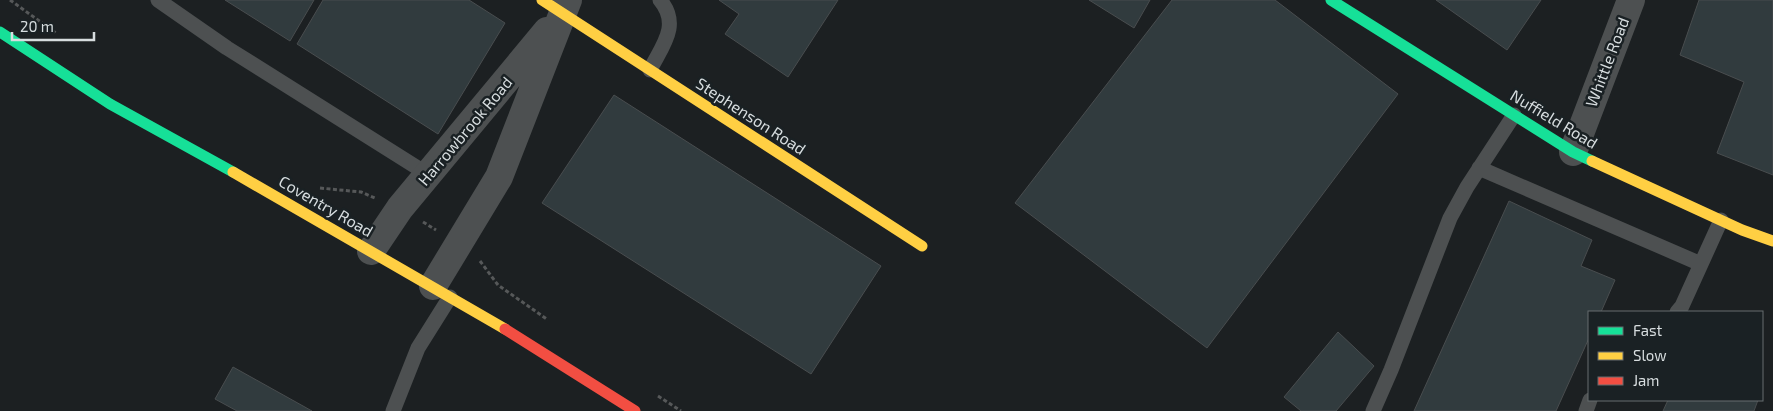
<svg xmlns="http://www.w3.org/2000/svg" width="1773" height="411" font-family="'Exo 2',sans-serif">
<style>
.building{fill:#313b3e;stroke:#494d4f}
.lines{fill:none;stroke-linecap:round;stroke-linejoin:round}
.path{stroke:#565859;stroke-width:3;stroke-dasharray:4 2.5;stroke-linecap:butt}
.lane{stroke:#4d5051;stroke-width:15}
.street{stroke:#4d5051;stroke-width:28}
.fast{stroke:#16e098;stroke-width:11}
.slow{stroke:#ffcf43;stroke-width:11}
.jam{stroke:#f24e42;stroke-width:11}
.labels{text-anchor:middle;stroke-width:5;stroke-linejoin:round;paint-order:stroke}
.street-label{font-size:16px;fill:#d7dddf;stroke:#1a2124}
</style>
<rect width="100%" height="100%" fill="#1c2022"/>
<path class="building" d="M 225,0 L 314,0 L 290,41 Z
M 323,0 L 469,0 L 505,23 L 438,134 L 297,44 Z
M 719,0 L 838,0 L 788,77 L 725,34 L 739,14 Z
M 1089,0 L 1150,0 L 1134,28 Z
M 1172,0 L 1275,0 L 1398,94 L 1207,348 L 1015,203 Z
M 1436,0 L 1541,0 L 1507,50 Z
M 1699,0 L 1773,0 L 1773,175 L 1717,153 L 1744,82 L 1680,55 Z
M 614,95 L 881,266 L 811,374 L 542,203 Z
M 1509,201 L 1592,240 L 1581,266 L 1615,280 L 1601,312 L 1589,312 L 1589,338 L 1556,411 L 1414,411 Z
M 1338,332 L 1374,366 L 1336,411 L 1301,411 L 1284,397 Z
M 233,367 L 312,411 L 237,411 L 215,399 Z
M 1668,400 L 1758,400 L 1754,411 L 1663,411 Z"/>
<g class="lines">
<path class="path" d="M 10,0 L 56,33
M 320,188 L 361,192 L 375,198
M 423,222 L 436,230
M 480,261 L 498,285 L 548,320
M 658,396 L 681,411"/>
<path class="lane" d="M 158,0 L 227,48 L 429,175
M 650,70 C 662,46 681,25 660,0
M 1479,168 L 1701,264
M 1677,312 L 1682,306 L 1721,220
M 393,411 L 418,348 L 450,297
M 1373,411 L 1391,370 L 1450,218 L 1467,187 L 1514,115
M 1586,411 L 1590,400"/>
<path class="street" d="M 1573,152 L 1631,0
M 371,251 L 400,208 L 547,31
M 433,286 L 499,177 L 568,0"/>
<path class="fast" d="M 1331,0 L 1573,152 L 1592,161
M 0,32 L 110,104 L 233,172"/>
<path class="slow" d="M 542,0 L 922,246
M 1592,161 L 1742,230 L 1773,241
M 233,172 L 505,329"/>
<path class="jam" d="M 505,329 L 635,411"/>
</g>
<g class="labels">
<g class="street-label">
<text transform="translate(1607 62) rotate(-69)" y="6">Whittle Road</text>
<text transform="translate(751 116) rotate(33)" y="6">Stephenson Road</text>
<text transform="translate(1554 119) rotate(31)" y="6">Nuffield Road</text>
<text transform="translate(465 131) rotate(-50)" y="6">Harrowbrook Road</text>
<text transform="translate(326 206) rotate(30)" y="6">Coventry Road</text>
</g>
</g>
<rect x="1588" y="311" width="175" height="90" fill="#1a2124" stroke="#666c6f"/>
<rect x="1598" y="327" width="25" height="8" fill="#16e098" stroke="#666c6f"/>
<text x="1633" y="336" font-size="15" fill="#d7dddf">Fast</text>
<rect x="1598" y="352" width="25" height="8" fill="#ffcf43" stroke="#666c6f"/>
<text x="1633" y="361" font-size="15" fill="#d7dddf">Slow</text>
<rect x="1598" y="377" width="25" height="8" fill="#f24e42" stroke="#666c6f"/>
<text x="1633" y="386" font-size="15" fill="#d7dddf">Jam</text>
<path d="M12 32v8h82v-8" fill="none" stroke="#d7dddf" stroke-width="2.5"/>
<text x="20" y="32" font-size="15" fill="#d7dddf" stroke="#1a2124" stroke-width="4" paint-order="stroke">20 m</text>
</svg>
